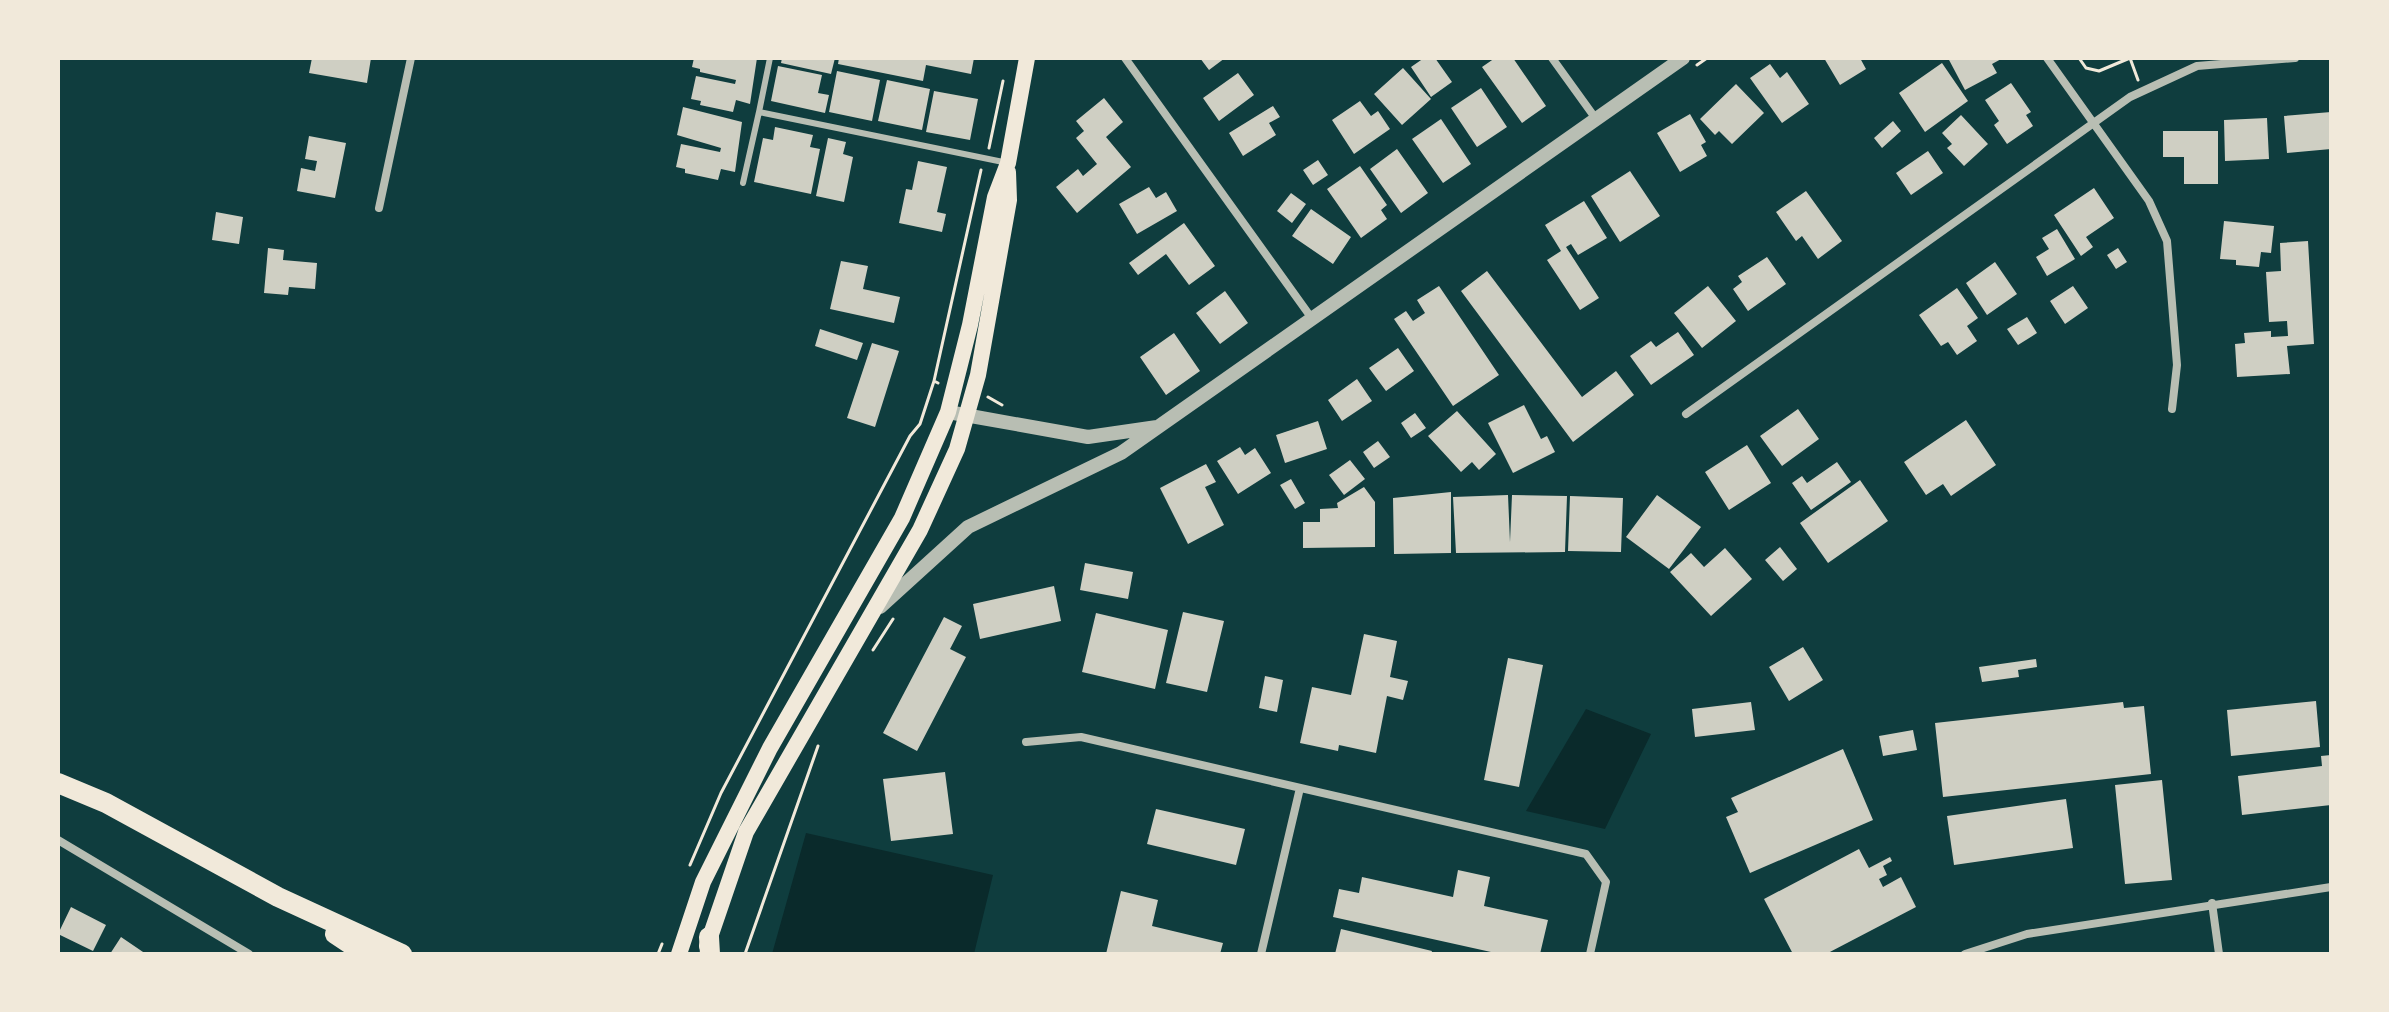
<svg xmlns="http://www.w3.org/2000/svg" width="2389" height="1012" font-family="'Space Grotesk',sans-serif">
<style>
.water{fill:#0a2a2b}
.building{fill:#cfcfc3}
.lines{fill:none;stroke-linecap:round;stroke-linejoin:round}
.path{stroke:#f1e9da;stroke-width:3}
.service{stroke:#b8beb3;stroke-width:6}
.minor{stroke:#b8beb3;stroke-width:8}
.tertiary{stroke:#b8beb3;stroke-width:14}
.secondary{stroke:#f1e9da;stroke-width:16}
.trunk{stroke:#f1e9da;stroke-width:20}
</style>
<rect width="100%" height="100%" fill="#0f3d3e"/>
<path class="water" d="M 1586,709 L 1651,734 L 1605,829 L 1526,811 Z
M 806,833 L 993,875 L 974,954 L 772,954 Z"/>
<path class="building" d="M 312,58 L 371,58 L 367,83 L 309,73 Z
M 694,58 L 757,58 L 750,104 L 736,100 L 733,112 L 700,105 L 701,101 L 691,99 L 696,76 L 735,84 L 736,80 L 700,72 L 700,69 L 692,67 Z
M 782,58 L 835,58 L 831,74 L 781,63 Z
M 839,58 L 974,58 L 971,74 L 926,65 L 923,81 L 838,64 Z
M 1200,58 L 1225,58 L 1209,70 Z
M 1424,58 L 1435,58 L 1452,82 L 1431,97 L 1411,67 Z
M 1495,58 L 1513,58 L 1546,106 L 1522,123 L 1482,67 Z
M 1824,58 L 1860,58 L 1866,69 L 1840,85 Z
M 1948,58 L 2003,58 L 1992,64 L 1997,73 L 1965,90 Z
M 1942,63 L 1968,101 L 1925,132 L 1899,93 Z
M 1770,64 L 1780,78 L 1787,72 L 1809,104 L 1782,123 L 1750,78 Z
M 778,66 L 822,75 L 818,93 L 829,95 L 825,113 L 771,101 Z
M 1403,68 L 1431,99 L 1402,125 L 1374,94 Z
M 837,71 L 880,80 L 872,121 L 829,112 Z
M 1238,73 L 1254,95 L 1219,121 L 1203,98 Z
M 887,80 L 930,89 L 922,130 L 878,121 Z
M 2011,83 L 2031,112 L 2026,115 L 2033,126 L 2007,144 L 1994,125 L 1999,121 L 1985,100 Z
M 1736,84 L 1764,113 L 1732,144 L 1719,131 L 1715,135 L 1700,119 Z
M 1481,88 L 1507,127 L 1477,147 L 1451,108 Z
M 934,91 L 978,99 L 970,140 L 926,132 Z
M 1104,98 L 1123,122 L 1106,137 L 1131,167 L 1077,213 L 1056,187 L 1078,169 L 1083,176 L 1097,164 L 1076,138 L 1084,131 L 1076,121 Z
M 1360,101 L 1371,116 L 1378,111 L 1390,129 L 1354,154 L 1332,120 Z
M 1273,106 L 1280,117 L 1269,123 L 1276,135 L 1243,156 L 1229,133 Z
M 683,107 L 742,122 L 735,172 L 721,169 L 718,180 L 685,173 L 685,169 L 676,167 L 681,144 L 720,152 L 721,148 L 677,135 Z
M 2331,112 L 2331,149 L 2287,153 L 2284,116 Z
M 1690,114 L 1706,142 L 1701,145 L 1707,156 L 1680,172 L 1657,133 Z
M 1961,115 L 1988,144 L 1964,166 L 1947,148 L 1952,144 L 1942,133 Z
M 2267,118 L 2269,159 L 2225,161 L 2224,120 Z
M 1441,119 L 1471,164 L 1443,183 L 1412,139 Z
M 1893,121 L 1901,131 L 1882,148 L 1874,138 Z
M 775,127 L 813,135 L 810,147 L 820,149 L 811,194 L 754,182 L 763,138 L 773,140 Z
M 2163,131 L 2218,131 L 2218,184 L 2184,184 L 2184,157 L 2163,157 Z
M 309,136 L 346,143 L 335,198 L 297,191 L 301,168 L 315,171 L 317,161 L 305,159 Z
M 828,138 L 846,142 L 843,154 L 853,157 L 844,202 L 816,196 Z
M 1397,149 L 1428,193 L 1401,213 L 1370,169 Z
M 1928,151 L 1943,173 L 1911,195 L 1896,173 Z
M 1318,160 L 1328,175 L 1313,185 L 1303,170 Z
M 918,161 L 947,167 L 937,212 L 946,214 L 942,232 L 899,223 L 906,189 L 912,190 Z
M 1360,166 L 1387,205 L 1381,210 L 1387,219 L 1361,238 L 1327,189 Z
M 1630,171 L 1660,216 L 1620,242 L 1591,196 Z
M 1149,187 L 1156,198 L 1166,192 L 1177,211 L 1137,234 L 1119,204 Z
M 2094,188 L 2114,218 L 2086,237 L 2093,247 L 2081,256 L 2054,215 Z
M 1806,191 L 1842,241 L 1818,259 L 1802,236 L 1796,241 L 1776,212 Z
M 1291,193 L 1306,204 L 1292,223 L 1277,211 Z
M 1584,201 L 1607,238 L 1578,255 L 1571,244 L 1566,247 L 1599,298 L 1580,310 L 1547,260 L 1561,251 L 1545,225 Z
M 1311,209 L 1351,237 L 1333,264 L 1292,236 Z
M 216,212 L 243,217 L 239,244 L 212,240 Z
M 2224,221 L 2274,226 L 2271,253 L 2261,252 L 2259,267 L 2236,265 L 2236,260 L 2220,259 Z
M 1184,223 L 1215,266 L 1189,285 L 1166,254 L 1138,275 L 1129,263 Z
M 2057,229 L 2075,259 L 2047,276 L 2036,257 L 2049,249 L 2042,238 Z
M 2308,241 L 2314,344 L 2287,346 L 2290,374 L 2237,377 L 2235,344 L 2245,343 L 2244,333 L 2271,331 L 2271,337 L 2288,336 L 2287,321 L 2269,322 L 2266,272 L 2281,271 L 2280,243 Z
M 268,248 L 284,250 L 283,260 L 317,263 L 315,289 L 289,287 L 288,295 L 264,293 Z
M 2118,248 L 2127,262 L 2116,269 L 2107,255 Z
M 1767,257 L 1786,284 L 1748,311 L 1733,289 L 1742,282 L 1738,276 Z
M 841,261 L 868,266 L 863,289 L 900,297 L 894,323 L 830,309 Z
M 1995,262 L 2017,294 L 1987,315 L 1966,283 Z
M 1487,271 L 1582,397 L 1616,371 L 1634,395 L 1573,442 L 1461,291 Z
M 1439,286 L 1499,375 L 1453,406 L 1394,319 L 1406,311 L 1413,321 L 1425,313 L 1417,300 Z
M 1708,286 L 1736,321 L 1702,348 L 1674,313 Z
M 2073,286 L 2088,308 L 2065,324 L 2050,301 Z
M 1957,288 L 1978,318 L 1967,326 L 1977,341 L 1957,355 L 1948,342 L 1941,346 L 1919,315 Z
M 1225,291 L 1248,323 L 1220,344 L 1196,313 Z
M 2027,317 L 2037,333 L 2018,345 L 2007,329 Z
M 820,329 L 863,343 L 857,360 L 815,346 Z
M 1678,332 L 1694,355 L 1651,385 L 1630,356 L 1651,341 L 1656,347 Z
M 1174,333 L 1200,371 L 1166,395 L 1140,357 Z
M 872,343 L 899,351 L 875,427 L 847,418 Z
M 1398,348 L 1414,371 L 1386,391 L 1369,368 Z
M 1357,379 L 1372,401 L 1342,421 L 1328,400 Z
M 1524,405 L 1541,439 L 1547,436 L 1555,452 L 1513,473 L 1488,423 Z
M 1798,409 L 1819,439 L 1782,466 L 1760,436 Z
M 1457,411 L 1496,454 L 1479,470 L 1472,462 L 1461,472 L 1428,436 Z
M 1415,413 L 1426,428 L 1411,438 L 1401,423 Z
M 1966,420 L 1996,465 L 1951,496 L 1943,484 L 1926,495 L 1904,462 Z
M 1318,421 L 1327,449 L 1285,463 L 1276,435 Z
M 1378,441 L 1390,457 L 1374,468 L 1363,452 Z
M 1747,445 L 1771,483 L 1729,510 L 1705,472 Z
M 1240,447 L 1245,455 L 1255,448 L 1271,473 L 1238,494 L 1217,461 Z
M 1350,460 L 1365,479 L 1344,495 L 1329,475 Z
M 1837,462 L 1851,482 L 1811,510 L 1792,483 L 1802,476 L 1807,483 Z
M 1206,464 L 1216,482 L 1205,487 L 1224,525 L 1188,544 L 1160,488 Z
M 1291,479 L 1305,503 L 1295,509 L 1280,485 Z
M 1860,480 L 1888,521 L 1828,563 L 1800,523 Z
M 1364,487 L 1375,502 L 1375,547 L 1303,548 L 1303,522 L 1320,522 L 1320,509 L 1338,508 L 1337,503 Z
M 1451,492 L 1451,553 L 1394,554 L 1393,498 Z
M 1508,495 L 1510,542 L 1512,495 L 1567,496 L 1565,552 L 1456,553 L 1453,497 Z
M 1657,495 L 1701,527 L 1669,569 L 1626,537 Z
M 1570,496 L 1623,498 L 1621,552 L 1568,551 Z
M 1780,547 L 1797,569 L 1783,581 L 1765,560 Z
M 1725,548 L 1752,579 L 1711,616 L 1670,572 L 1691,553 L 1704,567 Z
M 1085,563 L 1133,572 L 1128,599 L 1080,590 Z
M 1054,586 L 1061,621 L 980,639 L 973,604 Z
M 1183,612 L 1224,621 L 1207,692 L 1166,683 Z
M 1096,613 L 1168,630 L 1155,689 L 1082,672 Z
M 944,617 L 962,626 L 950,649 L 966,657 L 917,751 L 883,733 Z
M 1364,634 L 1397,641 L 1390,677 L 1408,681 L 1403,700 L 1387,696 L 1376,753 L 1339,745 L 1338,751 L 1300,743 L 1312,687 L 1351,695 Z
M 1803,647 L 1823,680 L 1789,701 L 1769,667 Z
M 1508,658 L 1543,665 L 1519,787 L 1484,780 Z
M 2036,659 L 2037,667 L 2018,670 L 2019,677 L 1982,682 L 1979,667 Z
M 1265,676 L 1283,680 L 1277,712 L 1259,708 Z
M 2316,701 L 2320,747 L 2231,756 L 2227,710 Z
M 1751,702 L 1755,730 L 1695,737 L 1692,709 Z
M 2123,702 L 2124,708 L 2144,706 L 2151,774 L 1943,797 L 1935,723 Z
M 1913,730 L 1917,750 L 1883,756 L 1879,736 Z
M 1843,749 L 1873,820 L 1750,873 L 1726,817 L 1738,812 L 1731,798 Z
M 2331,755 L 2331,805 L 2242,815 L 2238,776 L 2322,766 L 2321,756 Z
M 945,772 L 953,834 L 891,841 L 883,779 Z
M 2162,780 L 2172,880 L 2125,884 L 2115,785 Z
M 2066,799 L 2073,848 L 1954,865 L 1947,816 Z
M 1156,809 L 1245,829 L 1236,865 L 1147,844 Z
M 1859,849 L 1869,868 L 1890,857 L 1892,861 L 1883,866 L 1887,875 L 1879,879 L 1883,887 L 1901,877 L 1916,907 L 1826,954 L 1793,954 L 1764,899 Z
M 1458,870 L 1490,877 L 1484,906 L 1548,920 L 1540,954 L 1500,954 L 1333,917 L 1339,889 L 1359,893 L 1362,877 L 1453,897 Z
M 1121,891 L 1158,900 L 1152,926 L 1223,943 L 1220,954 L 1106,954 Z
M 71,907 L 106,925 L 93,951 L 58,934 Z
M 1341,929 L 1432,951 L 1431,954 L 1335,954 Z
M 121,937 L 146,954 L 110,954 Z"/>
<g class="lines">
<path class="path" d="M 2079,58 L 2086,68 L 2099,71 L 2130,58 L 2138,80
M 1697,65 L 1707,58
M 989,148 L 1003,81
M 934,381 L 981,170
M 988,397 L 1002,405
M 873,650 L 893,619
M 690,865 L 721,793 L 910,436 L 920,424 L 934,381 L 938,383
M 658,954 L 662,944
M 745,954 L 818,746"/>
<path class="service" d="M 759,112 L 770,58
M 743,183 L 759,112 L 1008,163"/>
<path class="minor" d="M 1125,58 L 1313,320
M 1552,58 L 1596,119
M 2047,58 L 2149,201 L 2167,241 L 2177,365 L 2172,409
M 379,208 L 411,58
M 1686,414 L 2130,97 L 2197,66 L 2295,58
M 1026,742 L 1081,737 L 1586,854 L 1606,882 L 1590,954
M 58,840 L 249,954
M 2212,903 L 2219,954
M 1261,954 L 1300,788
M 1965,954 L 2027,934 L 2331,887"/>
<path class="tertiary" d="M 948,412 L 1088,437 L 1157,427
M 880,607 L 968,527 L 1121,453 L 1683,58"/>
<path class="secondary" d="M 707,946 L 746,832 L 920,530 L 957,449 L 978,375 L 1009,200 L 1008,172
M 679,954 L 703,882 L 770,748 L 902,518 L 948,412 L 970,325 L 995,197 L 1008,163 L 1027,58"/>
<path class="trunk" d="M 58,783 L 106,803 L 278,897 L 402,954
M 335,934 L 365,954
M 709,937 L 710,954"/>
</g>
<rect width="2389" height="1012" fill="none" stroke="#f1e9da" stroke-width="120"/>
</svg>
